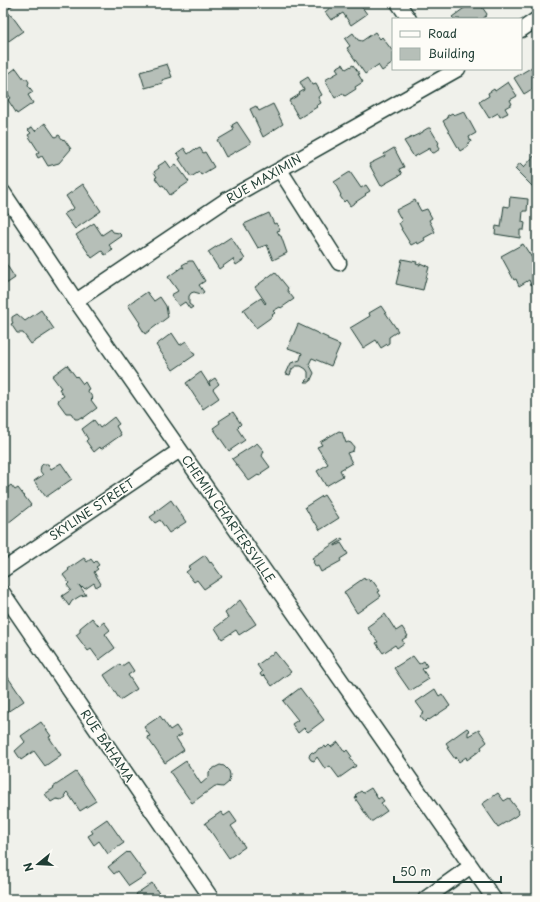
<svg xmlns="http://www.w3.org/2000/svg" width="540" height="902" font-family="'Playpen Sans',sans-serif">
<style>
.building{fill:#b6bfb8;stroke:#1f3d34}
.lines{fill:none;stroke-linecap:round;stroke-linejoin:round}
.minor-casing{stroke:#1f3d34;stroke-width:17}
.minor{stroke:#fdfcf7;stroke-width:14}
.labels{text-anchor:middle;stroke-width:3;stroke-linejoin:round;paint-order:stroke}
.street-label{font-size:12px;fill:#1f3d34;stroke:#fdfcf7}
</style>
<rect width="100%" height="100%" fill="#f0f1eb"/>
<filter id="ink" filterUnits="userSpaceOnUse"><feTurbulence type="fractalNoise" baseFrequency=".025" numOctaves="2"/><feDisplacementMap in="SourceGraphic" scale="8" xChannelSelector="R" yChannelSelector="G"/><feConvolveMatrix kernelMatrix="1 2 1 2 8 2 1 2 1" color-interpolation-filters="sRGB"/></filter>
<g filter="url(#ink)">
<path class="building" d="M 3,3 L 16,3 L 4,12 L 5,14 L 8,12 L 11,16 L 12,16 L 23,31 L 3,45 Z
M 329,3 L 359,3 L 367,14 L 351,25 L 343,13 L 331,20 L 325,12 L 331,7 Z
M 465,3 L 479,3 L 487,14 L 486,16 L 482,19 L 454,19 L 452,17 L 467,6 Z
M 375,32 L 380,39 L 382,37 L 391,49 L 393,52 L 393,63 L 382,71 L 378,65 L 365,74 L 347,48 L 350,46 L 345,39 L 353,33 L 358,40 L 362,41 Z
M 167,64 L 172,77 L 162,80 L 163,83 L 145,88 L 140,72 Z
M 343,64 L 346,69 L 353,65 L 360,74 L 358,74 L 363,82 L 355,87 L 356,89 L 345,96 L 343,93 L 335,98 L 325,80 L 339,72 L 336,68 Z
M 537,64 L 537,86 L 524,94 L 514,78 Z
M 16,68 L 24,79 L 27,79 L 29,82 L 28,85 L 33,92 L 28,95 L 33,103 L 17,114 L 8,100 L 11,98 L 3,88 L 3,78 Z
M 308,77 L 313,85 L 316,84 L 322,95 L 318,97 L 321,103 L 316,106 L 317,107 L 299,118 L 289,101 L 300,94 L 299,93 L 304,90 L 300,82 Z
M 508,82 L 517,96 L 510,100 L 512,104 L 505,108 L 508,113 L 500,117 L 498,113 L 489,118 L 479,102 L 489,96 L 488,93 L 494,89 L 495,91 Z
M 273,104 L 283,124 L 263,137 L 250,109 L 256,106 L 259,111 Z
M 464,111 L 476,133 L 469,137 L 471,142 L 467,144 L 468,146 L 460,151 L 443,121 L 448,118 L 447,116 L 452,113 L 454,115 Z
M 237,122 L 251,143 L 226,157 L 217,140 L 234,130 L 232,125 Z
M 45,123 L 55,137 L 59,135 L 63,140 L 64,139 L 71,149 L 59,163 L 48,166 L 42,156 L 38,158 L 36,154 L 39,152 L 28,135 L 31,133 L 28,130 L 32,127 L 35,131 Z
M 428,128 L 430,128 L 439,143 L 438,144 L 440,149 L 434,153 L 431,152 L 430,148 L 414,157 L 404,141 L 423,132 L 423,131 Z
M 184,148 L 188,154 L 195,149 L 196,150 L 200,148 L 203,153 L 205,152 L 214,167 L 201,175 L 199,172 L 191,177 L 179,159 L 181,158 L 177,153 Z
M 394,148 L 404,167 L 399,169 L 402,174 L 381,186 L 369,164 L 385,156 L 384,154 Z
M 535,155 L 537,157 L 536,190 L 515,169 L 520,163 L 524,167 Z
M 166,161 L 171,168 L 176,164 L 189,182 L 170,195 L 163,185 L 161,186 L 155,178 L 157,177 L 154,172 L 159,168 L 158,166 Z
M 350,172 L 361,188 L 366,185 L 370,191 L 365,194 L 366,195 L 350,206 L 346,200 L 344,202 L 340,196 L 341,195 L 334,182 Z
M 83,184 L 101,211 L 75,229 L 64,214 L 74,208 L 66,196 Z
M 510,197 L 528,199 L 527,211 L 523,211 L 522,222 L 525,223 L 524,230 L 520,230 L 520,238 L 495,234 L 496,226 L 501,227 L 504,206 L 509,207 Z
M 415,200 L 421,211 L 427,209 L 432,218 L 429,220 L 435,232 L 424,238 L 425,240 L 418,244 L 417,242 L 411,245 L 401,229 L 402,229 L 399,223 L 402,221 L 396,210 Z
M 269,213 L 274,224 L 276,223 L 280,230 L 277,231 L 280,236 L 281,236 L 287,253 L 273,260 L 267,245 L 258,248 L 244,224 Z
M 94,223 L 102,235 L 111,229 L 113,232 L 119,233 L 122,236 L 109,245 L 113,250 L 105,255 L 102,251 L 92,258 L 76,235 Z
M 231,237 L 245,259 L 236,265 L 233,259 L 219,269 L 208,252 Z
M 523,244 L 534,261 L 533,262 L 535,265 L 537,263 L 537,281 L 531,285 L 529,280 L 519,286 L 516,279 L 514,280 L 501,256 Z
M 3,259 L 15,278 L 3,286 Z
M 402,259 L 417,262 L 416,264 L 420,265 L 420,263 L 429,267 L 423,290 L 396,284 Z
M 189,261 L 193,261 L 205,281 L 199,285 L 204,292 L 201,294 L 194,292 L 191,293 L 189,296 L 189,304 L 193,307 L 190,309 L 185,302 L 179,306 L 171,295 L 178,291 L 168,277 L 182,267 L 184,268 L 182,265 Z
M 275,272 L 288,288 L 287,290 L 294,299 L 281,308 L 280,307 L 273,311 L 275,313 L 272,315 L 273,316 L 256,328 L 243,310 L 261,298 L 265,304 L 266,303 L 255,287 Z
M 147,292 L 154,301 L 160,297 L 166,306 L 168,317 L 145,334 L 139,324 L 140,323 L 128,305 Z
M 381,306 L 398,331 L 389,337 L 389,343 L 381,348 L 376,340 L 363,348 L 350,328 L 370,316 L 369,313 Z
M 41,310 L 54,329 L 31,344 L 23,333 L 17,333 L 11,324 L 13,323 L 12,321 L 12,317 L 17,314 L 25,321 Z
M 298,324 L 328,338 L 328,340 L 340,345 L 331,366 L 312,358 L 309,364 L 314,373 L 310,382 L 304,382 L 308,378 L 308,372 L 306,369 L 301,366 L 296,366 L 292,369 L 290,375 L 286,374 L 291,363 L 300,360 L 302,353 L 288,348 Z
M 172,333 L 180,345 L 186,341 L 195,355 L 173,370 L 156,345 Z
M 67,365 L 76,377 L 77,376 L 83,384 L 85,382 L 89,389 L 87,390 L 93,398 L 91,400 L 97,408 L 82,419 L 81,417 L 78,419 L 75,419 L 71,413 L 66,413 L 58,402 L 59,399 L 64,396 L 59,389 L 61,388 L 52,376 Z
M 201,372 L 210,386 L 209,382 L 215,378 L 219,384 L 213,389 L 219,398 L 203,409 L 186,383 Z
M 233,412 L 241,424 L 237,428 L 245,440 L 229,451 L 213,428 L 220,423 L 219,421 Z
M 114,417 L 119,424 L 116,426 L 121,435 L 101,449 L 100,447 L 94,452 L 86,441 L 88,439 L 82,429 L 94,420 L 100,428 Z
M 339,431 L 342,432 L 346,443 L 348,442 L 351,443 L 354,447 L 353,451 L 347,453 L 352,463 L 340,470 L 343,476 L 326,486 L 317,471 L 328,464 L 317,447 L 322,445 L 320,442 Z
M 257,443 L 264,451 L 262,456 L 270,467 L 261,473 L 262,474 L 259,476 L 258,475 L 249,481 L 232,459 Z
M 61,463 L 72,479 L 46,497 L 34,481 L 43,475 L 40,471 L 41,466 L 43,464 L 48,464 L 51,469 Z
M 11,485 L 15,490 L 18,488 L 31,505 L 8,523 L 3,517 L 3,500 L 7,497 L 3,491 Z
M 324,495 L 339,518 L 320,530 L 315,522 L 314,523 L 305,507 Z
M 171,500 L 186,522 L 169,533 L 160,520 L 155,523 L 150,517 L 156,513 L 155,512 Z
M 342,538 L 343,540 L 335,545 L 335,546 L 341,543 L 348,554 L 340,559 L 341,561 L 321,572 L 318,566 L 316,567 L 313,562 L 314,561 L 312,558 Z
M 205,555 L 210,563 L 211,562 L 222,577 L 204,589 L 197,580 L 194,582 L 186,572 L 190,569 L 188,567 Z
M 84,558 L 87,562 L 91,559 L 94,563 L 96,561 L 99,565 L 96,567 L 98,569 L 94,572 L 101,584 L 96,587 L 94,583 L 85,589 L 83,587 L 82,588 L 79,585 L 86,595 L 80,596 L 72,601 L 69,606 L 62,596 L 71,590 L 67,585 L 69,583 L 63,575 L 69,570 L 68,569 Z
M 364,578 L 365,580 L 368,578 L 370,582 L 372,580 L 380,591 L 378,592 L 381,596 L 357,613 L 344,592 Z
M 240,600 L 256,624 L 239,635 L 236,630 L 222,639 L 215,628 L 228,618 L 225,613 Z
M 385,614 L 396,631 L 402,627 L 408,636 L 402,640 L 404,643 L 397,648 L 395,645 L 383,653 L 376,643 L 378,642 L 367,627 Z
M 92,618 L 99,626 L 104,622 L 110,630 L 105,634 L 115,648 L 99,660 L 91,649 L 88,651 L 76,635 L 80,632 L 80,628 Z
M 275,652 L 291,672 L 272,686 L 264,675 L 262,677 L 260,674 L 262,672 L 257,665 Z
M 413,656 L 419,664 L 424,661 L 427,666 L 422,669 L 429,679 L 410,691 L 394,668 Z
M 128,662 L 134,671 L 128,675 L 137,689 L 120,700 L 104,675 L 120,664 L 122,666 Z
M 3,670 L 24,701 L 4,714 L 3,712 Z
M 300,688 L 324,720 L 308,732 L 304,728 L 298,733 L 292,724 L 298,720 L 283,701 Z
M 435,689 L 439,696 L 442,694 L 450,706 L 429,720 L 428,719 L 425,722 L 420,716 L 424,713 L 416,702 Z
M 160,716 L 170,730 L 176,726 L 182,735 L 176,738 L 184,750 L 165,763 L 147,737 L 150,736 L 144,727 Z
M 41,722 L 51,736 L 49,737 L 61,755 L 45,766 L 34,751 L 21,760 L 15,751 L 25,742 L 21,736 Z
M 467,728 L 470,731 L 468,732 L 468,736 L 479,730 L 487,742 L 481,747 L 482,749 L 467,760 L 466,757 L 459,762 L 456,757 L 455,759 L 447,748 L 449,747 L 446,743 Z
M 338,742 L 345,752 L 347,750 L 352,757 L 350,758 L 356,766 L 339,778 L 330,766 L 325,769 L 317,757 L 314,761 L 311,760 L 309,757 L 310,754 L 312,752 L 315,753 L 319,748 L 321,749 L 325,746 L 326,748 L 329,745 L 331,747 Z
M 186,761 L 201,784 L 209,777 L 209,772 L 212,769 L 220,765 L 224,766 L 229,771 L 230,775 L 229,782 L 223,787 L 215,786 L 192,803 L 170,772 Z
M 76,772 L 96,801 L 80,811 L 67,792 L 65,794 L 66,797 L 62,800 L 56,799 L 51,802 L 45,794 L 54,788 L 53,787 Z
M 371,788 L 378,799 L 381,797 L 384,801 L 381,803 L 387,811 L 371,822 L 355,798 L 357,797 L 355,795 L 361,791 L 363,793 Z
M 498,793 L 504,801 L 509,798 L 519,811 L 518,812 L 519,814 L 498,827 L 482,804 Z
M 221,812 L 224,816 L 230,812 L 237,822 L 231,826 L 245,847 L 229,858 L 205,823 Z
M 107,819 L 124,843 L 108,854 L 99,841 L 94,845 L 88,836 L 93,833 L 91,830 Z
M 127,852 L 128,853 L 129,852 L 146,875 L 129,886 L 118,871 L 114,874 L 108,867 Z
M 152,883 L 160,895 L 162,893 L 164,896 L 162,897 L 163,899 L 139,899 L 136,894 Z"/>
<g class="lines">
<g class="minor-casing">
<path id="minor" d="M 398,3 L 409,19
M 521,30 L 537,19
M 280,170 L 339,263
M 3,192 L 76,301 L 494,899
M 76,301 L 226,200 L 458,69
M 3,570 L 180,450
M 3,593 L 212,899
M 425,899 L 471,866"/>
</g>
<use href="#minor" class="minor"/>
</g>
</g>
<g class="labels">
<g class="street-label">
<text transform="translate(264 179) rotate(-30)" y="4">RUE MAXIMIN</text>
<text transform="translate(92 510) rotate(-34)" y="4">SKYLINE STREET</text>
<text transform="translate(228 519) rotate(55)" y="4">CHEMIN CHARTERSVILLE</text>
<text transform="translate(107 746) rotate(56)" y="4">RUE BAHAMA</text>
</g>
</g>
<rect width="540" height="902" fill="none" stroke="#fdfcf7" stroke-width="16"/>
<rect x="8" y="8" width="524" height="886" fill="none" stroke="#1f3d34" stroke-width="1.5" filter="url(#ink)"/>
<rect x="392" y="18" width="130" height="52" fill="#fdfcf7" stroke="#a4b0a9"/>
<rect x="400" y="31" width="20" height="6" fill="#fdfcf7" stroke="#a4b0a9"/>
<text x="428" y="38" font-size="12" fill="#1f3d34">Road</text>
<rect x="400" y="48" width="20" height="12" fill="#b6bfb8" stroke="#a4b0a9"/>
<text x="428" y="58" font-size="12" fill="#1f3d34">Building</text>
<g transform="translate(38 864) rotate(252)" stroke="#fdfcf7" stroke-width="3" paint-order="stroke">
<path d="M0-3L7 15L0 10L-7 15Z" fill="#1f3d34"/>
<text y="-6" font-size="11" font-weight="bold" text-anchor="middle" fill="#1f3d34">N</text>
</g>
<path d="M394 876v6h107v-6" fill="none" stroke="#1f3d34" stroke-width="2"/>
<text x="400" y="876" font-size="12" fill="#1f3d34" stroke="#fdfcf7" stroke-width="3" paint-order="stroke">50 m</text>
</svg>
